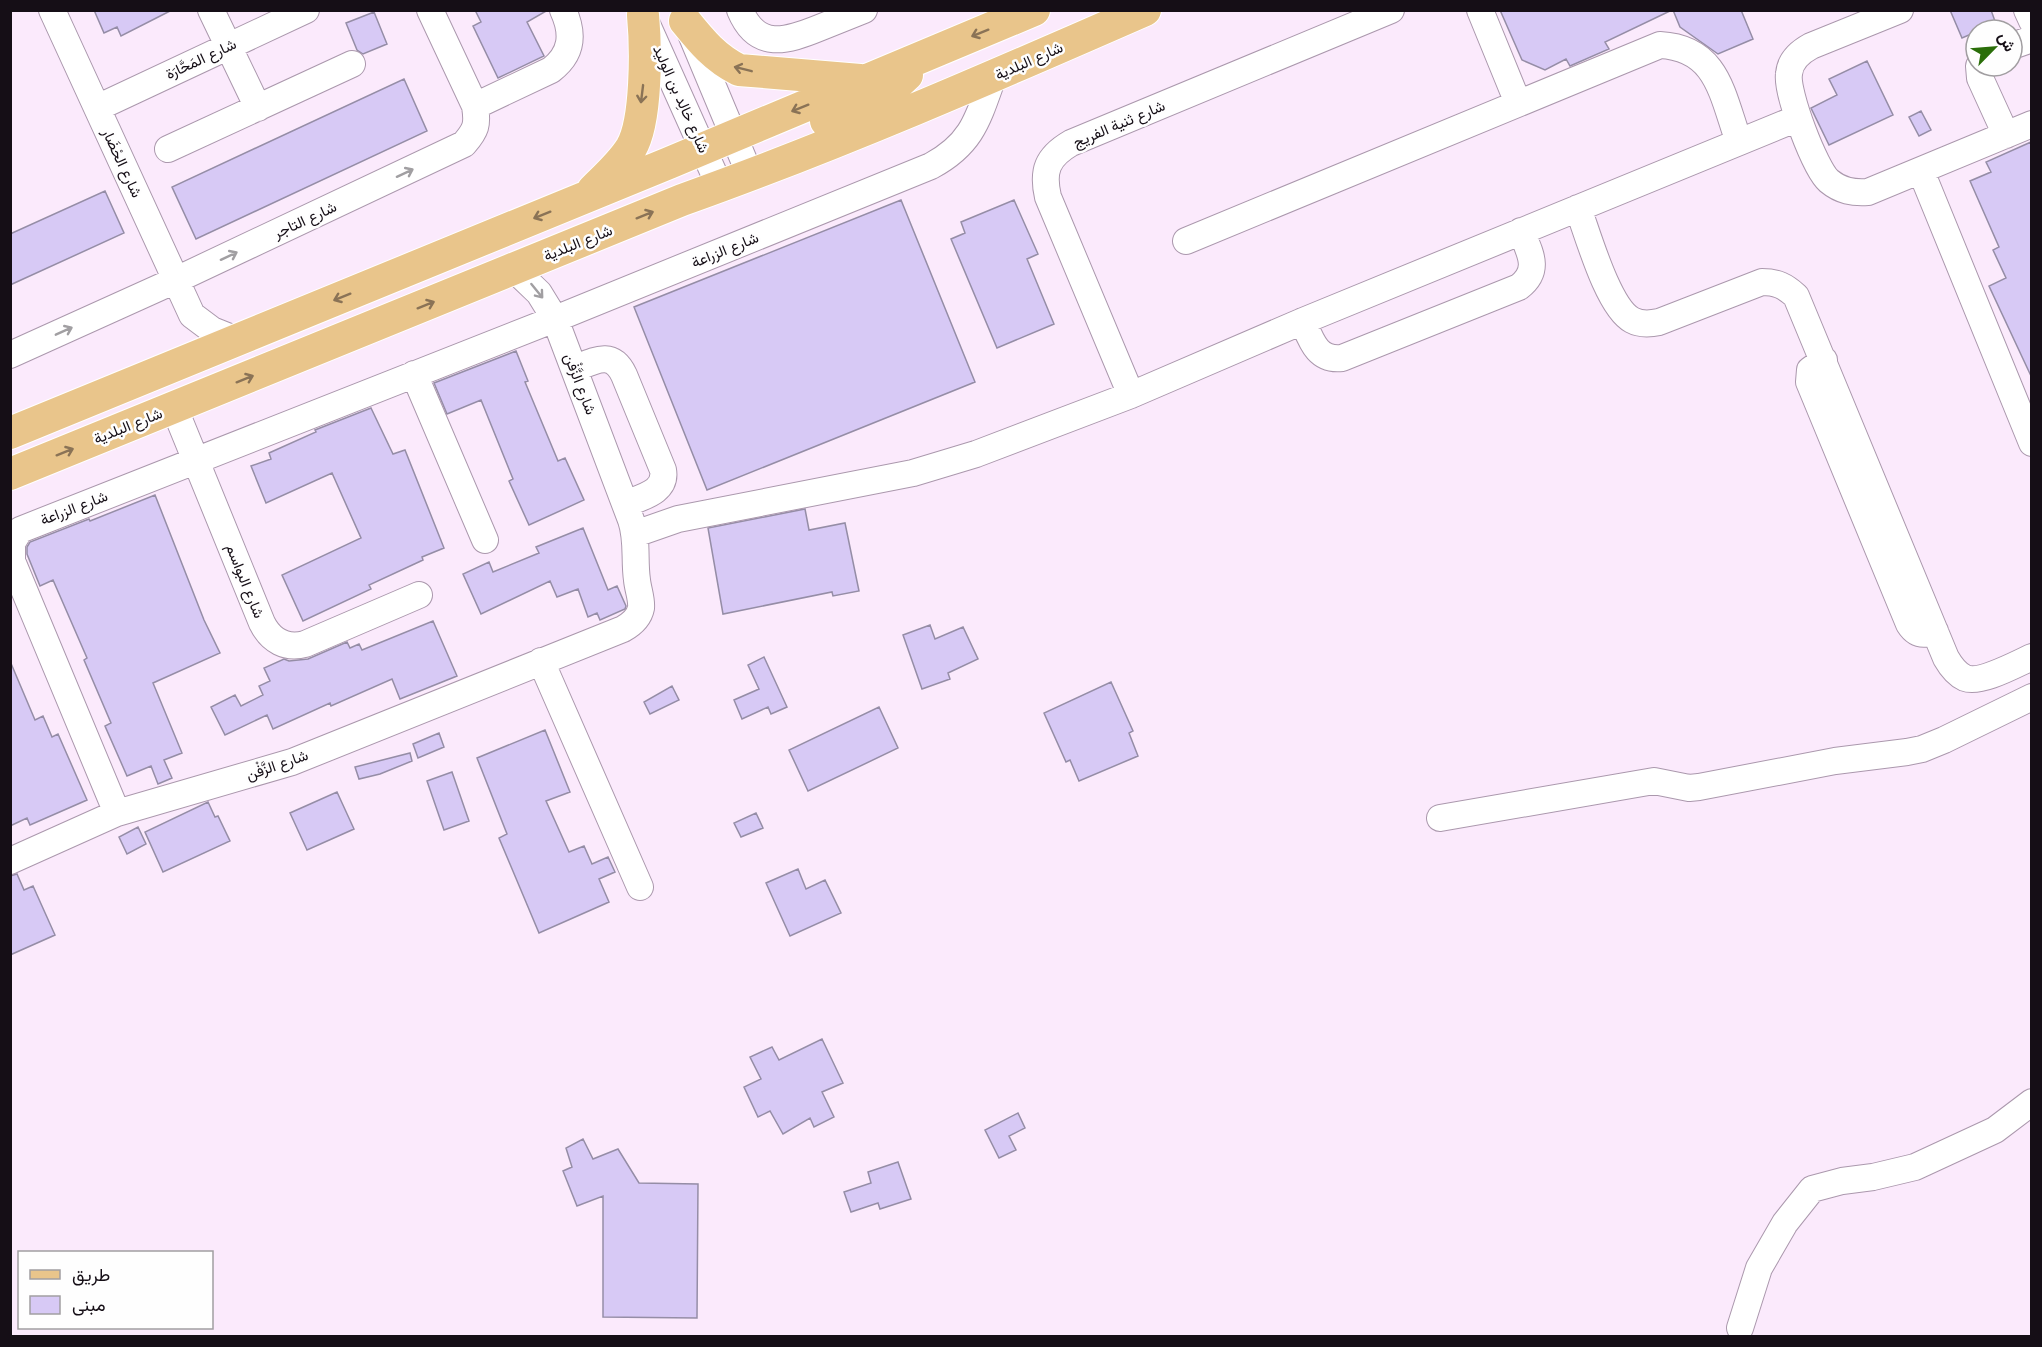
<svg xmlns="http://www.w3.org/2000/svg" width="2042" height="1347" font-family="Poppins,Vazirmatn,sans-serif">
<style>
.building{fill:#d7c9f5;stroke:#958da6;stroke-width:1.5}
.lines{fill:none;stroke-linecap:round;stroke-linejoin:round}
.minor-casing{stroke:#ab98ad;stroke-width:28}
.major-casing{stroke:#fff;stroke-width:34}
.minor{stroke:#fff;stroke-width:26}
.major{stroke:#e9c58b;stroke-width:32}
.oneway{stroke:#8a7356}
.oneway2{stroke:#a19fa2}
.labels{text-anchor:middle;stroke-width:5;stroke-linejoin:round;paint-order:stroke}
.street-label{font-size:15px;fill:#150e16;stroke:#fefefe}
</style>
<rect width="100%" height="100%" fill="#fbeafc"/>
<path class="building" d="M 94,10 L 172,10 L 121,36 L 117,27 L 104,33 Z
M 475,10 L 548,10 L 527,22 L 544,56 L 498,78 L 473,26 L 481,22 Z
M 1500,10 L 1672,10 L 1605,42 L 1609,49 L 1570,66 L 1566,59 L 1545,70 L 1522,60 Z
M 1673,10 L 1741,10 L 1753,39 L 1718,54 L 1680,27 Z
M 1950,10 L 1991,10 L 1996,24 L 1982,30 L 1976,30 L 1976,32 L 1962,38 Z
M 374,12 L 387,44 L 363,54 L 357,50 L 346,23 Z
M 1867,61 L 1893,115 L 1829,145 L 1811,108 L 1837,95 L 1829,79 Z
M 404,79 L 427,131 L 196,239 L 172,187 Z
M 1921,111 L 1931,130 L 1919,136 L 1909,117 Z
M 2031,142 L 2031,376 L 1989,286 L 2006,278 L 1993,250 L 1999,247 L 1970,181 L 1991,172 L 1986,162 Z
M 105,191 L 124,233 L 10,285 L 10,234 Z
M 901,200 L 975,382 L 707,490 L 634,307 Z
M 1014,200 L 1038,254 L 1027,259 L 1054,324 L 997,348 L 951,239 L 965,233 L 961,222 Z
M 516,351 L 528,381 L 525,382 L 558,461 L 565,458 L 584,500 L 529,525 L 509,481 L 513,479 L 481,400 L 447,414 L 434,383 Z
M 371,408 L 393,454 L 405,450 L 444,548 L 422,557 L 423,560 L 369,585 L 371,589 L 303,621 L 282,575 L 361,538 L 332,473 L 266,503 L 251,466 L 271,459 L 269,453 L 316,432 L 315,430 Z
M 155,495 L 204,620 L 220,653 L 153,683 L 182,753 L 164,760 L 172,778 L 158,784 L 151,766 L 127,776 L 105,726 L 111,723 L 84,660 L 87,658 L 53,580 L 40,586 L 27,554 L 27,547 L 30,542 L 89,519 L 90,521 Z
M 805,509 L 809,530 L 845,523 L 859,591 L 833,596 L 832,592 L 723,614 L 708,528 Z
M 583,528 L 608,590 L 617,586 L 626,606 L 625,609 L 600,620 L 597,613 L 588,617 L 578,589 L 557,597 L 550,581 L 481,614 L 463,574 L 489,562 L 493,572 L 539,553 L 536,547 Z
M 433,621 L 457,676 L 400,699 L 392,679 L 331,706 L 330,703 L 273,729 L 267,715 L 225,735 L 211,707 L 235,695 L 241,706 L 263,695 L 259,686 L 270,681 L 264,668 L 284,659 L 289,661 L 308,659 L 347,642 L 350,648 L 359,644 L 362,650 Z
M 930,625 L 935,639 L 963,627 L 978,659 L 948,673 L 950,679 L 922,689 L 903,635 Z
M 764,657 L 787,707 L 771,714 L 768,707 L 742,719 L 734,700 L 759,689 L 748,665 Z
M 10,661 L 35,720 L 43,716 L 52,737 L 58,734 L 87,800 L 30,825 L 27,818 L 10,826 Z
M 1111,682 L 1133,731 L 1129,733 L 1138,756 L 1079,781 L 1070,760 L 1066,762 L 1044,713 Z
M 672,686 L 679,700 L 650,714 L 644,702 Z
M 879,707 L 898,748 L 808,791 L 789,750 Z
M 545,730 L 570,792 L 546,801 L 569,852 L 584,846 L 592,864 L 608,857 L 615,872 L 599,879 L 609,902 L 539,933 L 499,838 L 507,834 L 477,758 Z
M 439,733 L 444,747 L 418,758 L 413,744 Z
M 410,753 L 412,761 L 380,774 L 359,779 L 355,767 Z
M 452,772 L 469,821 L 444,830 L 427,781 Z
M 337,792 L 354,829 L 307,850 L 290,813 Z
M 208,802 L 215,817 L 218,816 L 230,841 L 163,872 L 145,832 Z
M 756,813 L 763,828 L 741,837 L 734,823 Z
M 138,827 L 146,844 L 127,854 L 119,837 Z
M 798,869 L 806,889 L 825,880 L 841,913 L 790,936 L 766,883 Z
M 17,874 L 24,890 L 33,886 L 55,935 L 10,955 L 10,876 Z
M 822,1039 L 843,1083 L 822,1092 L 834,1117 L 814,1127 L 810,1118 L 783,1134 L 770,1111 L 758,1117 L 744,1087 L 761,1079 L 750,1057 L 772,1047 L 779,1060 Z
M 1018,1113 L 1025,1128 L 1009,1136 L 1016,1150 L 999,1158 L 985,1130 Z
M 583,1139 L 593,1159 L 618,1149 L 639,1183 L 698,1184 L 697,1318 L 603,1317 L 603,1196 L 577,1206 L 563,1171 L 572,1167 L 566,1148 Z
M 898,1162 L 911,1199 L 880,1209 L 878,1203 L 851,1212 L 844,1192 L 871,1183 L 868,1172 Z"/>
<g class="lines">
<g class="minor-casing">
<path id="minor" d="M 52,10 L 192,315 L 212,330 L 237,340
M 211,10 L 258,108
M 740,10 C 757,51 787,41 819,28 C 834,22 849,16 864,10
M 1480,10 L 1518,103
M 1900,10 L 1811,46 C 1800,52 1790,60 1789,74 C 1786,92 1815,169 1829,181 C 1841,191 1853,193 1868,192 L 2032,124
M 2027,10 L 2032,21
M 646,22 L 720,187
M 691,34 L 750,175
M 2012,46 L 2032,39
M 1979,66 L 1980,78 L 2006,135
M 475,106 L 551,70 C 572,54 574,34 563,10
M 97,108 L 306,10
M 168,149 L 352,64
M 1921,171 L 2032,443
M 1578,208 C 1588,235 1608,307 1632,320 C 1641,325 1650,324 1659,322 L 1762,282 C 1777,282 1785,286 1796,296 L 1946,658 C 1950,665 1956,674 1965,678 C 1981,684 2016,664 2032,657
M 1186,241 L 1660,45 C 1718,48 1722,95 1739,142
M 1303,321 C 1311,340 1317,361 1342,358 L 1519,287 C 1541,270 1530,253 1521,231
M 10,355 L 176,280 L 464,144 C 476,130 478,125 475,106 L 430,10
M 1824,360 L 1810,370 L 1809,382 L 1909,624 C 1916,635 1923,636 1935,631
M 574,369 C 594,361 612,349 624,375 L 663,470 C 667,492 642,497 625,504
M 414,374 L 485,540
M 1131,395 L 1048,197 C 1042,171 1047,157 1071,143 L 1391,10
M 174,407 L 262,623 C 271,641 286,649 305,644 L 419,595
M 635,534 L 678,519 L 913,473 L 976,454 L 1131,395 L 1303,321 L 1798,118
M 541,661 L 640,887
M 117,813 L 12,561 L 12,543 L 20,530 L 555,319 L 931,166 C 972,144 978,119 993,77
M 1440,818 L 1654,781 L 1689,788 L 1699,787 L 1835,761 L 1907,752 L 1922,749 L 1944,740 L 2032,697
M 10,861 L 117,813 L 292,762 L 623,629 C 632,624 639,618 641,608 C 642,599 638,590 637,580 C 634,560 638,540 631,520 L 555,319 L 539,293 L 514,269
M 1740,1328 L 1759,1268 L 1785,1223 L 1812,1189 L 1842,1181 L 1873,1177 L 1915,1167 L 1995,1130 L 2032,1102"/>
</g>
<g class="major-casing">
<path id="major" d="M 685,21 C 702,42 715,58 739,70 L 860,80
M 826,121 C 855,108 884,98 907,75
M 593,190 C 606,177 621,164 631,148 C 647,121 646,47 643,15
M 10,433 L 669,163 L 1034,10
M 10,474 L 682,200 C 839,144 992,77 1145,10"/>
</g>
<use href="#minor" class="minor"/>
<use href="#major" class="major"/>
</g>
<defs><path id="oneway-shaft" d="M-6 0H5M1.5-3L5.5 0L1.5 3" fill="none" stroke-width="1.6" stroke-linecap="round" stroke-linejoin="round" transform="scale(1.5)"/></defs>
<g class="oneway">
<use href="#oneway-shaft" transform="translate(980 33) rotate(158)"/>
<use href="#oneway-shaft" transform="translate(743 69) rotate(-166)"/>
<use href="#oneway-shaft" transform="translate(642 94) rotate(97)"/>
<use href="#oneway-shaft" transform="translate(800 108) rotate(158)"/>
<use href="#oneway-shaft" transform="translate(542 215) rotate(158)"/>
<use href="#oneway-shaft" transform="translate(645 215) rotate(-22)"/>
<use href="#oneway-shaft" transform="translate(342 297) rotate(158)"/>
<use href="#oneway-shaft" transform="translate(426 305) rotate(-22)"/>
<use href="#oneway-shaft" transform="translate(245 379) rotate(-22)"/>
<use href="#oneway-shaft" transform="translate(65 452) rotate(-22)"/>
</g>
<g class="oneway2">
<use href="#oneway-shaft" transform="translate(405 173) rotate(-25)"/>
<use href="#oneway-shaft" transform="translate(229 256) rotate(-25)"/>
<use href="#oneway-shaft" transform="translate(537 291) rotate(51)"/>
<use href="#oneway-shaft" transform="translate(64 331) rotate(-24)"/>
</g>
<g class="labels">
<g class="street-label">
<text transform="translate(201 59) rotate(-25)" y="5">شارع المَحَّارَة</text>
<text transform="translate(1029 61) rotate(-24)" y="5">شارع البلدية</text>
<text transform="translate(681 99) rotate(66)" y="5">شارع خالِد بن الوليد</text>
<text transform="translate(1119 124) rotate(-23)" y="5">شارع ثنية الفريج</text>
<text transform="translate(122 163) rotate(65)" y="5">شارع الحْضَار</text>
<text transform="translate(305 220) rotate(-25)" y="5">شارع التاجر</text>
<text transform="translate(578 243) rotate(-22)" y="5">شارع البلدية</text>
<text transform="translate(725 250) rotate(-22)" y="5">شارع الزراعة</text>
<text transform="translate(580 384) rotate(69)" y="5">شارع الزَّفْن</text>
<text transform="translate(128 426) rotate(-22)" y="5">شارع البلدية</text>
<text transform="translate(74 508) rotate(-21)" y="5">شارع الزراعة</text>
<text transform="translate(245 581) rotate(68)" y="5">شارع البواسم</text>
<text transform="translate(277 765) rotate(-19)" y="5">شارع الزَّفْن</text>
</g>
</g>
<rect width="2042" height="1347" fill="none" stroke="#150e16" stroke-width="24"/>
<rect x="18" y="1251" width="195" height="78" fill="#fefefe" stroke="#a19ea1" stroke-width="1.5"/>
<rect x="30" y="1270" width="30" height="9" fill="#e9c58b" stroke="#a19ea1" stroke-width="1.5"/>
<text x="72" y="1281" font-size="18" fill="#150e16">طريق</text>
<rect x="30" y="1296" width="30" height="18" fill="#d7c9f5" stroke="#a19ea1" stroke-width="1.5"/>
<text x="72" y="1311" font-size="18" fill="#150e16">مبنى</text>
<g transform="translate(1994 48) rotate(65)"><circle r="28" fill="#fefefe" stroke="#a19ea1" stroke-width="1.5"/>
<path d="M0-4.5L10 22L0 15L-10 22Z" fill="#2a6e09"/>
<text y="-9" font-size="16" font-weight="bold" text-anchor="middle" fill="#150e16">ش</text>
</g>
</svg>
